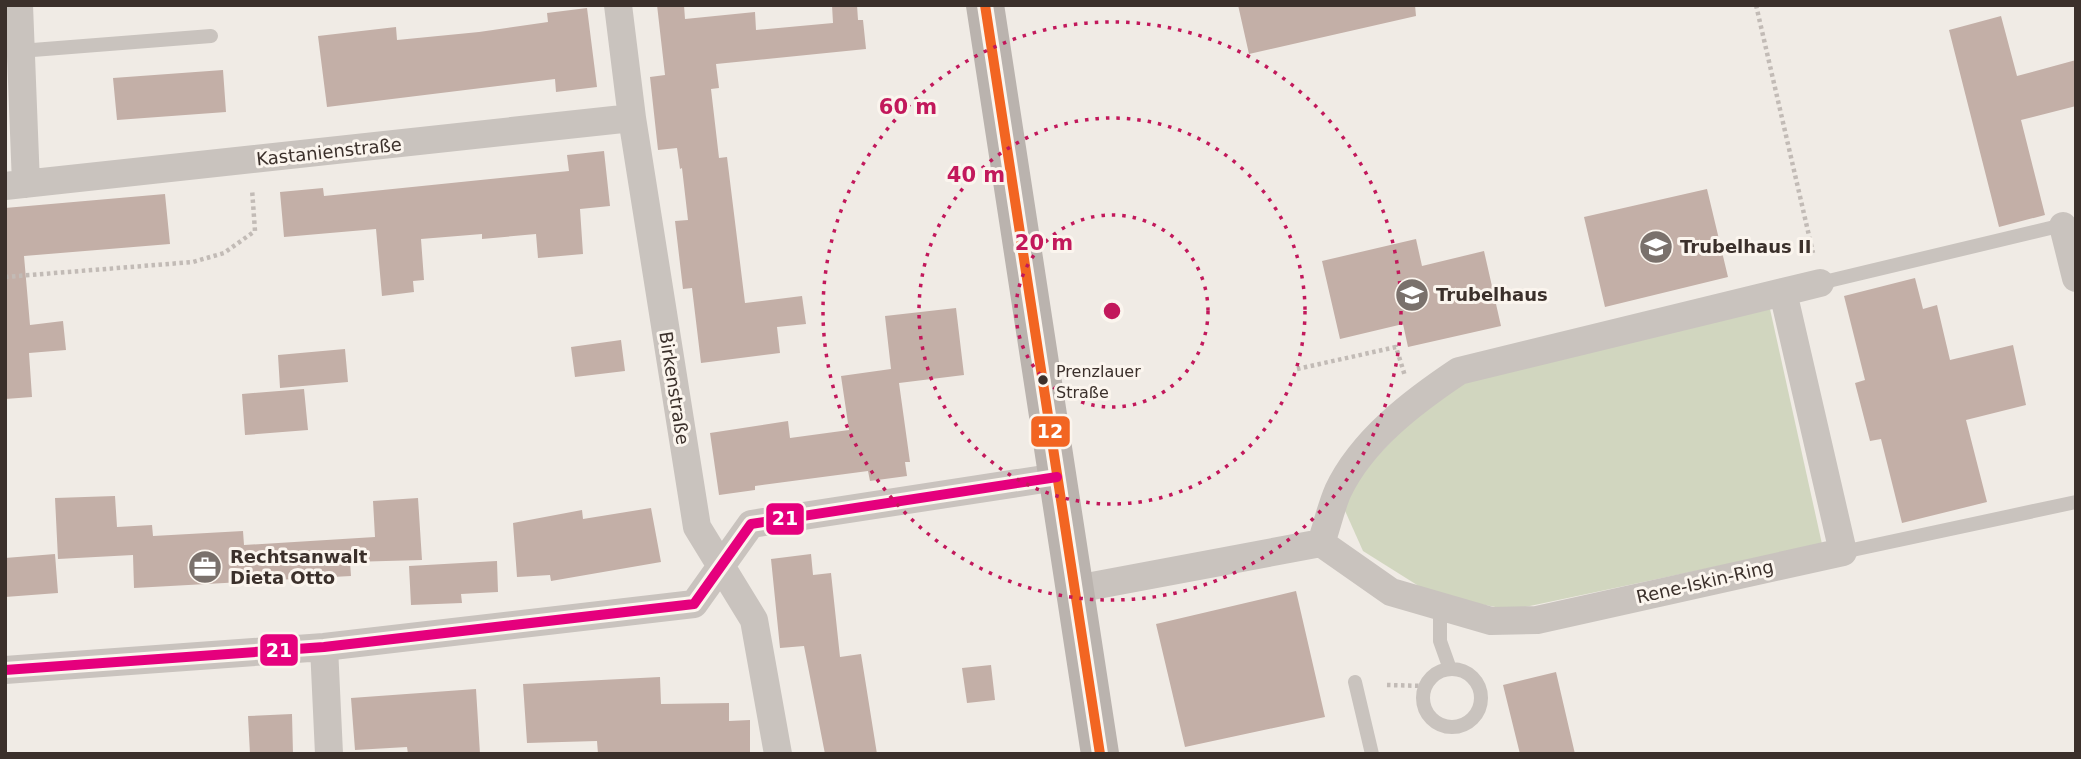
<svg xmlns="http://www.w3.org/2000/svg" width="2081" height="759" font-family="'DejaVu Sans',sans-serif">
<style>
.green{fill:#d1d6bf}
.building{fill:#c3afa7}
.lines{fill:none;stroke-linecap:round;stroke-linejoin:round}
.path{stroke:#c2bbb6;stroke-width:4.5;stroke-dasharray:3.5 3.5;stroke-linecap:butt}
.lane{stroke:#c9c3be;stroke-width:14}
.street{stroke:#c9c3be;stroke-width:28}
.secondary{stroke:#bab3ae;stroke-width:38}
.bus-1-casing{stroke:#fbf5ee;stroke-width:16}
.bus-2-casing{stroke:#fbf5ee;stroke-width:16}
.bus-1{stroke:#f26522;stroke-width:10}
.bus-2{stroke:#e5007d;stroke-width:10}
.ring{fill:none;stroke:#c2185b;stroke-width:3.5;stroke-dasharray:3.5 7}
.bus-dot{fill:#3b302b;stroke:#fbf5ee;stroke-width:2.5}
.labels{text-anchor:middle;stroke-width:6;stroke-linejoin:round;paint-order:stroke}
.bus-label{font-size:16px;fill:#3b302b;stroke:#fbf5ee;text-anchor:start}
.street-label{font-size:18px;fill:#3b302b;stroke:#fbf5ee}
.poi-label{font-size:18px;font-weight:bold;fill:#3b302b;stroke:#fbf5ee;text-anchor:start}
.centre{fill:#c2185b;stroke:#fbf5ee;stroke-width:3.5}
.ring-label{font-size:21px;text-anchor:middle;font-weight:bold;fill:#c2185b;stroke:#fbf5ee;stroke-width:6;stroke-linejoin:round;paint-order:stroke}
.line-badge{stroke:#fbf5ee;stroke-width:2.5}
.badge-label{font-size:19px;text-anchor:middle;font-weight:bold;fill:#fff}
</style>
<rect width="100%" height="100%" fill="#f0ebe5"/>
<path class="green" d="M 1770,309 L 1822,544 L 1511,610 L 1433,595 L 1363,551 L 1342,504 L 1365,469 L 1402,430 L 1463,380 Z"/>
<path class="building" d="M 657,5 L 684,5 L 685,19 L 755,12 L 756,30 L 833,23 L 832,5 L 857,5 L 858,20 L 863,20 L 866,49 L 716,64 L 719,88 L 711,89 L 719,158 L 727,157 L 745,303 L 802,296 L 806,324 L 777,327 L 780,353 L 701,363 L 692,288 L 683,289 L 675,221 L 688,220 L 682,168 L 680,169 L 677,148 L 658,150 L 650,77 L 665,75 Z
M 1238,5 L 1415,5 L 1416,16 L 1249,54 Z
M 587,8 L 597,87 L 556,92 L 555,79 L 327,107 L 318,36 L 396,27 L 397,40 L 479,32 L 548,22 L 547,13 Z
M 2001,16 L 2017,76 L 2076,60 L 2076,106 L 2021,120 L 2045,215 L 1999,227 L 1949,30 Z
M 223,70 L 226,112 L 117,120 L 113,78 Z
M 604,151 L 610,206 L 580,209 L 583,254 L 538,258 L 536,234 L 482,239 L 482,234 L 421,239 L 424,280 L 413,281 L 414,292 L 382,296 L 376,229 L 284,237 L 280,192 L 323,188 L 324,196 L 569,171 L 567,155 Z
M 1707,189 L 1728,277 L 1605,307 L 1584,217 Z
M 165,194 L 170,244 L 24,256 L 30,325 L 63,321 L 66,350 L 29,353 L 32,397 L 5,399 L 5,208 Z
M 1416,239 L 1422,266 L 1484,251 L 1501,326 L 1408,347 L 1403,324 L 1340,339 L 1322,261 Z
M 1915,278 L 1923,309 L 1937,305 L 1950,360 L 2013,345 L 2026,405 L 1966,420 L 1987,502 L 1902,523 L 1881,439 L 1870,441 L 1855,383 L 1865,380 L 1844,296 Z
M 956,308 L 964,375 L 899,383 L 910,462 L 905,462 L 907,476 L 870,481 L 868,471 L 755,486 L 755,490 L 719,495 L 710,433 L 788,421 L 790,438 L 849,430 L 841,376 L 891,369 L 885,316 Z
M 621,340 L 625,371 L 575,377 L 571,347 Z
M 345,349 L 348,382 L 280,388 L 278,355 Z
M 304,389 L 308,430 L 245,435 L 242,394 Z
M 115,496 L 117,527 L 152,525 L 153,536 L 243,531 L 244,545 L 375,537 L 373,501 L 418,498 L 422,560 L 350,562 L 351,576 L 134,588 L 133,555 L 58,559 L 55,498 Z
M 651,508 L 661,562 L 551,581 L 550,575 L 517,577 L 513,523 L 582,510 L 583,519 Z
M 55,554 L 58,593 L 5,597 L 5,558 Z
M 811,554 L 813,575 L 831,573 L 840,657 L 861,654 L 877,754 L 825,754 L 804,646 L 780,648 L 771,559 Z
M 497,561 L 498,592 L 461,594 L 462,603 L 411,605 L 409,566 Z
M 1296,591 L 1325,717 L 1185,747 L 1156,624 Z
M 991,665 L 995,700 L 967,703 L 962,668 Z
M 1556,672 L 1575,754 L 1520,754 L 1503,685 Z
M 660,677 L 661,704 L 729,703 L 729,721 L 750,720 L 750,754 L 598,754 L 597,741 L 527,743 L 523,684 Z
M 476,689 L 480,754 L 408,754 L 407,747 L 355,750 L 351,698 Z
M 292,714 L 293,754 L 250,754 L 248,716 Z"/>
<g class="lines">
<path class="path" d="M 1756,5 L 1813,253
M 5,277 L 193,262 L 224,253 L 255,231 L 252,189
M 1297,369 L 1396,347 L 1405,376
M 1387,685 L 1426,686"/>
<path class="lane" d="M 20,51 L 211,36
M 1820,283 L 2067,224
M 1843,552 L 2076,502
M 1440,607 L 1440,641 L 1450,669
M1423 698a29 29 0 1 1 58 0a29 29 0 1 1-58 0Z
M 1355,682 L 1372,754"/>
<path class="street" d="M 19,5 L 26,184
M 618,5 L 632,118 L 697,527 L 754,620 L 778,754
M 5,186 L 632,118
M 2063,226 L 2076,278
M 1321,543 C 1327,526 1331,507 1338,491 C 1362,440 1414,401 1459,371 L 1820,283
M 1076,589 L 1321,543 L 1391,592 L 1491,621 L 1537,620 L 1843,552 L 1783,292
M 324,647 L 329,754
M 5,670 L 324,647 L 694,604 L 751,524 L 1057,477"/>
<path class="secondary" d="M 985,5 L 1100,754"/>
<g class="bus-1-casing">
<path id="bus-1" d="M 985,5 L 1100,754"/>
</g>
<g class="bus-2-casing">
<path id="bus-2" d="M 5,670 L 324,647 L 694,604 L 751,524 L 1057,477"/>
</g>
<use href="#bus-1" class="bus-1"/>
<use href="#bus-2" class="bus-2"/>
</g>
<g class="ring">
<circle cx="1112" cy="311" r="96"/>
<circle cx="1112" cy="311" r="193"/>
<circle cx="1112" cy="311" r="289"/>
</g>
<defs>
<g id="school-disc" transform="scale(1.75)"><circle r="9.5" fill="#7a716c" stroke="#fbf5ee"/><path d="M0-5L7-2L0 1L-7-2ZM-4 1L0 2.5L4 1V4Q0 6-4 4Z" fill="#fff"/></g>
<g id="office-disc" transform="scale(1.75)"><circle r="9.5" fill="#7a716c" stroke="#fbf5ee"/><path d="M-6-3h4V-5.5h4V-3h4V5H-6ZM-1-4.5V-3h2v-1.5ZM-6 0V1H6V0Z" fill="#fff"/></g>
</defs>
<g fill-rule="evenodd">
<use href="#school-disc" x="1656" y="247"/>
<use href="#school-disc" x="1412" y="295"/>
<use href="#office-disc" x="205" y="567"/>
</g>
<circle class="bus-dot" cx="1043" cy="380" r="6"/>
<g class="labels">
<g class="bus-label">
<text x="1056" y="377">Prenzlauer<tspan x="1056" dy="21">Straße</tspan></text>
</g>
<g class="street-label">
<text transform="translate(329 152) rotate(-6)" y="6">Kastanienstraße</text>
<text transform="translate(674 388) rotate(81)" y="6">Birkenstraße</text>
<text transform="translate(1705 582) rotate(-13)" y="6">Rene-Iskin-Ring</text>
</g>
<g class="poi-label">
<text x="1680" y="253">Trubelhaus II</text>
<text x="1436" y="301">Trubelhaus</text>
<text x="230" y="563">Rechtsanwalt<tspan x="230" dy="21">Dieta Otto</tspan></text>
</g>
</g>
<circle cx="1112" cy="311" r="10" class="centre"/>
<g class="ring-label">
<text x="908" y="114">60 m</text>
<text x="976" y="182">40 m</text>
<text x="1044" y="250">20 m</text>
</g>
<g class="line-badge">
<rect x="1030" y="415" width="41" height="33" rx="7" fill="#f26522"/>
<rect x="765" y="502" width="40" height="34" rx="7" fill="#e5007d"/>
<rect x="259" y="633" width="40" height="34" rx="7" fill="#e5007d"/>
</g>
<g class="badge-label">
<text x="1050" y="438">12</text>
<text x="785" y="525">21</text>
<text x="279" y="657">21</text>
</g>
<rect width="2081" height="759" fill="none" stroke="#3b302b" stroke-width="14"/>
</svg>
